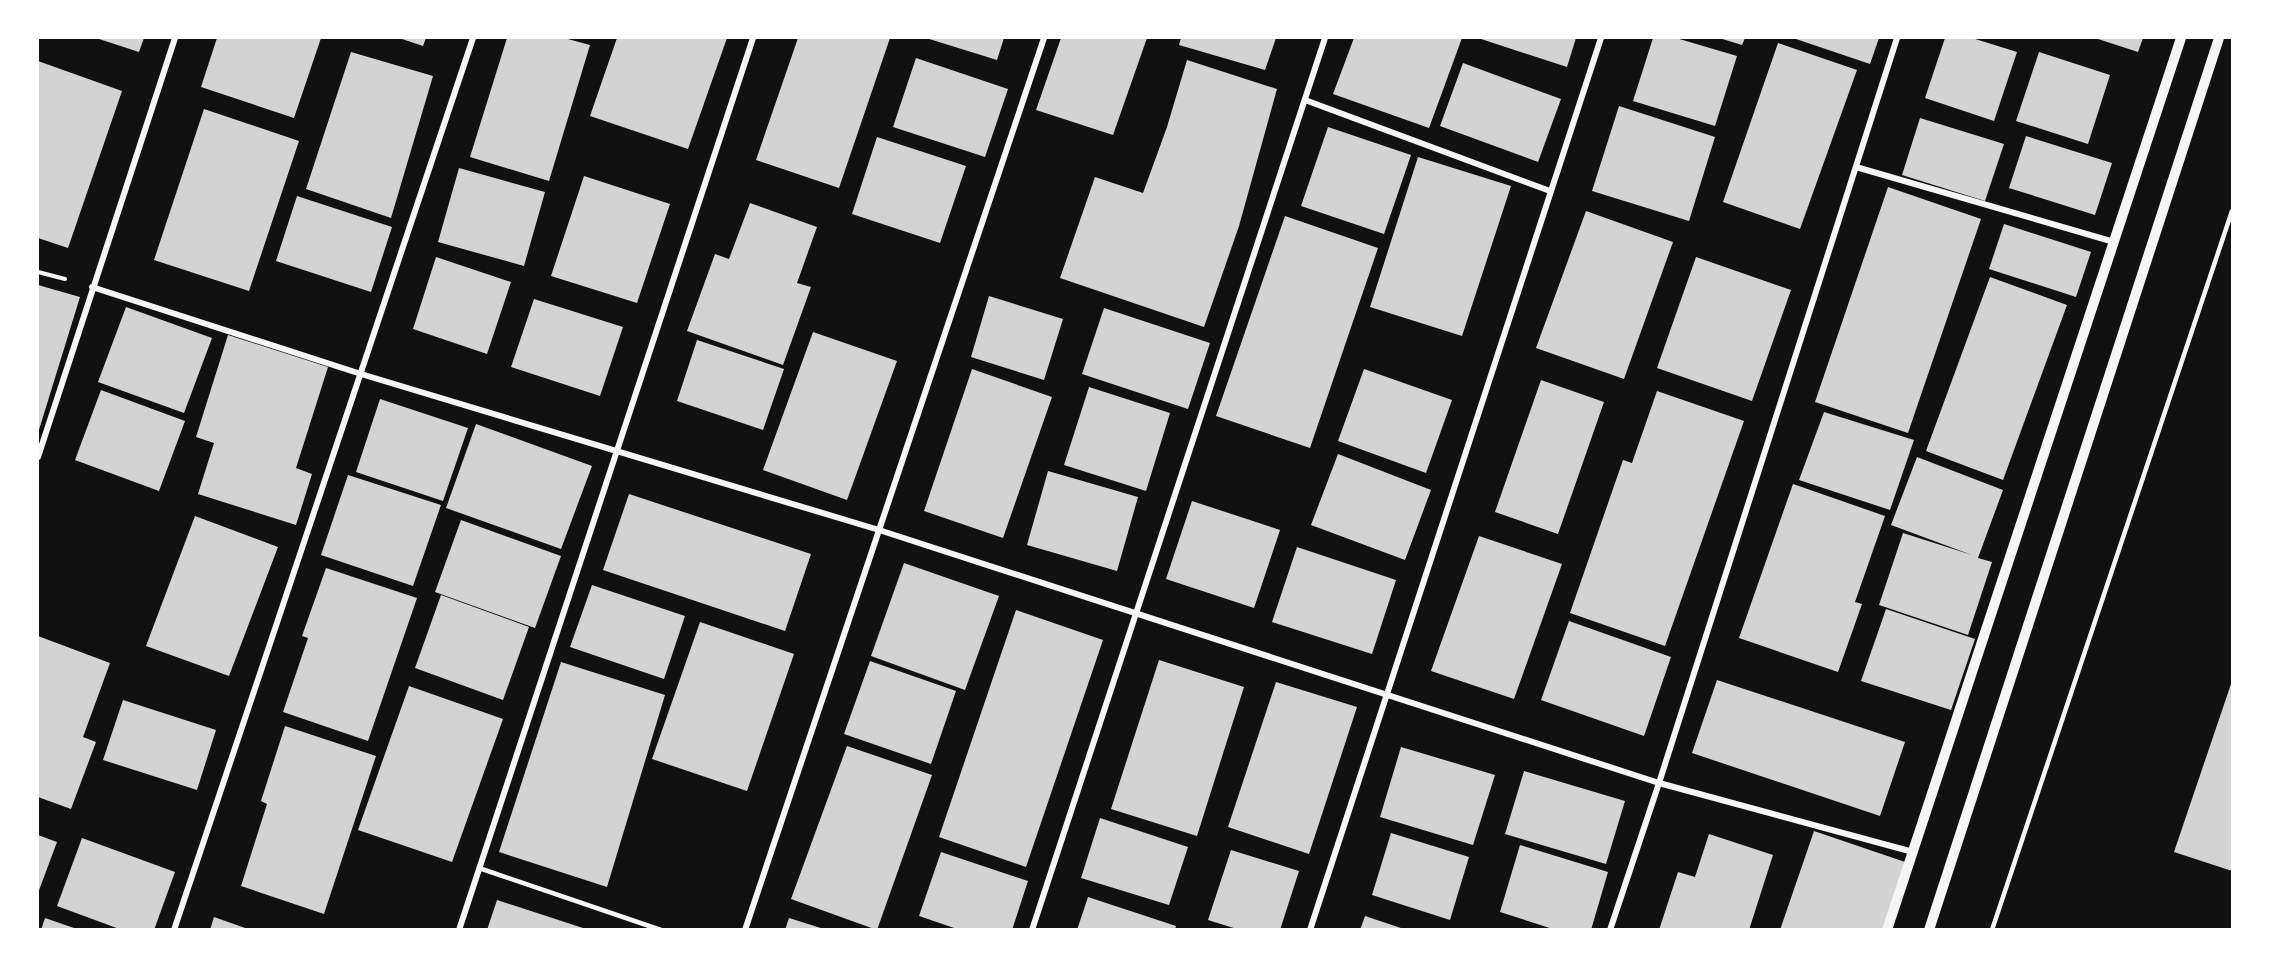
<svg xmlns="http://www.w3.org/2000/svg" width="2270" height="967" font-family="Inter,sans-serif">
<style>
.building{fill:#d3d3d3}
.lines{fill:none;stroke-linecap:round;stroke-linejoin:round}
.path{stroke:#f5f5f5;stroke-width:4}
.service{stroke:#f5f5f5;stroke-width:4.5}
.minor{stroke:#f5f5f5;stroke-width:6}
.tertiary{stroke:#f5f5f5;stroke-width:10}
</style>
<rect width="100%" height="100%" fill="#111"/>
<path class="building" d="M 96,38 L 144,38 L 139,52 Z
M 217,38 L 321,38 L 294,118 L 201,87 Z
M 399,38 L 426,38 L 423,46 Z
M 507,38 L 564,38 L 590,45 L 549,181 L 470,157 Z
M 617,38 L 727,38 L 688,149 L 590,116 Z
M 798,38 L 890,38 L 839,188 L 756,160 Z
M 926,38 L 1004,38 L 997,60 Z
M 1061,38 L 1147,38 L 1113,135 L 1036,110 Z
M 1181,38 L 1276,38 L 1265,70 L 1179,45 Z
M 1354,38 L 1462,38 L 1429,128 L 1333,94 Z
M 1478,38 L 1576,38 L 1567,67 Z
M 1653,38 L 1676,38 L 1737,56 L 1715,126 L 1633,101 Z
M 1719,38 L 1745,38 L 1742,45 Z
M 1793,38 L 1879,38 L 1870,64 Z
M 1945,38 L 1972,38 L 2017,52 L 1994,121 L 1925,98 Z
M 2095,38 L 2143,38 L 2138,52 Z
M 1778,43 L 1857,70 L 1800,229 L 1723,202 Z
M 351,52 L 433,76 L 391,218 L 306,189 Z
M 2039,52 L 2110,75 L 2088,144 L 2016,121 Z
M 916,58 L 1008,89 L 985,157 L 893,127 Z
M 1187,60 L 1277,89 L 1239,226 L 1204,327 L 1060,278 L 1095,177 L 1143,193 L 1167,127 Z
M 38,61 L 122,91 L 68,248 L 38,238 Z
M 1463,63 L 1561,99 L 1538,162 L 1440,126 Z
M 1619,106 L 1715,137 L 1689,221 L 1592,191 Z
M 204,109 L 299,141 L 249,291 L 154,260 Z
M 1920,118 L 2004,144 L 1985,201 L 1902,175 Z
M 1328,127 L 1411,155 L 1384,234 L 1301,206 Z
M 2026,136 L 2112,163 L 2095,215 L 2009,188 Z
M 877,137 L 966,166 L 940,243 L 852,214 Z
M 1418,157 L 1511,186 L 1462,336 L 1370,307 Z
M 459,168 L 545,192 L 524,266 L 438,242 Z
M 584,176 L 670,204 L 637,303 L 551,276 Z
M 1888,187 L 1981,219 L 1908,433 L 1815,402 Z
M 297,196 L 392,227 L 371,292 L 276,261 Z
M 750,203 L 817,227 L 797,283 L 811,287 L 783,365 L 687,331 L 715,254 L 729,259 Z
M 1586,211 L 1673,242 L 1624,379 L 1536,348 Z
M 1285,216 L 1378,248 L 1310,448 L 1216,416 Z
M 2004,224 L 2091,252 L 2076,297 L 1989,269 Z
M 436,257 L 511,282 L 487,354 L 413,329 Z
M 1696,257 L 1791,290 L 1752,401 L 1657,368 Z
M 1990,277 L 2067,305 L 2003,480 L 1926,451 Z
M 38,285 L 80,297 L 38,433 Z
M 989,296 L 1063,319 L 1044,380 L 971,357 Z
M 534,299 L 623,327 L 600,396 L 511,367 Z
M 126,307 L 212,338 L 184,413 L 98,382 Z
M 1104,308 L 1210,343 L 1188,409 L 1082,374 Z
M 813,332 L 897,361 L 847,500 L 763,470 Z
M 228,335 L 328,367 L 296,468 L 312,474 L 296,525 L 198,494 L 214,443 L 196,437 Z
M 697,340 L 784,369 L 763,430 L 677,401 Z
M 972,369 L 1052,397 L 1003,538 L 924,511 Z
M 1364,369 L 1452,400 L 1426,473 L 1338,441 Z
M 1541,380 L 1604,402 L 1558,534 L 1495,512 Z
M 1089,387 L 1170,413 L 1146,491 L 1064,465 Z
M 101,390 L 185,421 L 159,491 L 75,460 Z
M 1657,391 L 1744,421 L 1665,646 L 1570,613 L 1623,460 L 1632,463 Z
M 380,399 L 468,428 L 443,501 L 356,472 Z
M 1824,412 L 1914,440 L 1890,510 L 1799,480 Z
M 476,424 L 592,466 L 561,549 L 446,508 Z
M 1338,454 L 1431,490 L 1405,560 L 1311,525 Z
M 1917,457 L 2003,490 L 1978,558 L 1992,562 L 1968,635 L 1879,605 L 1903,533 L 1972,555 L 1891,525 Z
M 1048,471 L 1138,497 L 1117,571 L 1027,545 Z
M 348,475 L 441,505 L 413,586 L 321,555 Z
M 1793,484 L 1885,516 L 1855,602 L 1862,604 L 1838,672 L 1739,638 Z
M 629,494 L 811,554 L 785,631 L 603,570 Z
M 1192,501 L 1280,530 L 1254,608 L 1166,579 Z
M 195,516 L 278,547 L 229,676 L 146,646 Z
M 461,520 L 561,556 L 535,628 L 435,592 Z
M 1479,536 L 1562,564 L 1514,699 L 1431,671 Z
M 1297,547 L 1396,580 L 1372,654 L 1272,622 Z
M 904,563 L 999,596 L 965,690 L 871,656 Z
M 326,568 L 417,598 L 368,741 L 283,712 L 308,638 L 302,636 Z
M 592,585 L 685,616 L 664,679 L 570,647 Z
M 441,595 L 529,627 L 503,700 L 415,668 Z
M 1886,609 L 1975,639 L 1951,710 L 1861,681 Z
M 1016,610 L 1103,640 L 1026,867 L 939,837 Z
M 1569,621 L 1671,657 L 1644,736 L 1541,700 Z
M 700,622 L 794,654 L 747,791 L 652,759 Z
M 38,636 L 110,663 L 83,737 L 96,742 L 71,809 L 38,797 Z
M 1159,660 L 1244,687 L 1197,836 L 1111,809 Z
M 870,661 L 956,691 L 931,764 L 844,734 Z
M 561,662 L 665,695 L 607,887 L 499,852 Z
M 1717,680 L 1905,742 L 1880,816 L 1692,753 Z
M 2232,681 L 2232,871 L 2174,852 Z
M 1276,682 L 1357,707 L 1309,854 L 1228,827 Z
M 409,686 L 503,719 L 452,862 L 358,830 Z
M 123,700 L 216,730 L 197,790 L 103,760 Z
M 285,726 L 376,756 L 324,914 L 241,886 L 267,804 L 261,801 Z
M 847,746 L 932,775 L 877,930 L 791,899 Z
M 1401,747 L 1495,775 L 1473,845 L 1380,817 Z
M 1524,771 L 1625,801 L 1606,864 L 1505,834 Z
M 1100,818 L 1188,847 L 1169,905 L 1081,878 Z
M 1814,831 L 1908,863 L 1884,930 L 1780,930 Z
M 1391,833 L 1469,857 L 1450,920 L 1372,895 Z
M 1709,834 L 1773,855 L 1749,930 L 1659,930 L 1678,872 L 1695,877 Z
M 38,835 L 57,842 L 38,893 Z
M 82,838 L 175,872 L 154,930 L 122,930 L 57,906 Z
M 1520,845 L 1608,872 L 1591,930 L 1556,930 L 1500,912 Z
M 1231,850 L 1299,871 L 1280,930 L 1240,930 L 1208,920 Z
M 941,852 L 1028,881 L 1012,930 L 960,930 L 919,916 Z
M 1088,897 L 1176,926 L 1175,930 L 1077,930 Z
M 497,900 L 586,929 L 586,930 L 487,930 Z
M 1365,916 L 1404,929 L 1404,930 L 1360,930 Z
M 214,917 L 248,929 L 248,930 L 210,930 Z
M 45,918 L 77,929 L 77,930 L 41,930 Z
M 789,918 L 824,929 L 824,930 L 785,930 Z"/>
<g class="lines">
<path class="path" d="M 38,272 L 65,279"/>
<path class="service" d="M 479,868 L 661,930
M 1992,930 L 2232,211"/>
<path class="minor" d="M 1305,100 L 1550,191
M 1856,167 L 2114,242
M 92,287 L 361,374 L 879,530 L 1659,783 L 1913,852
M 38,457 L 175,38
M 174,930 L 473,38
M 459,930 L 753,38
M 745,930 L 1044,38
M 1032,930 L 1325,38
M 1310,930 L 1601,38
M 1610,930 L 1659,783 L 1897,38"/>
<path class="tertiary" d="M 1887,930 L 2181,38
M 1929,930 L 2219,38"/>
</g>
<rect width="2270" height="967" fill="none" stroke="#ffffff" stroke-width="78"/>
</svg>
